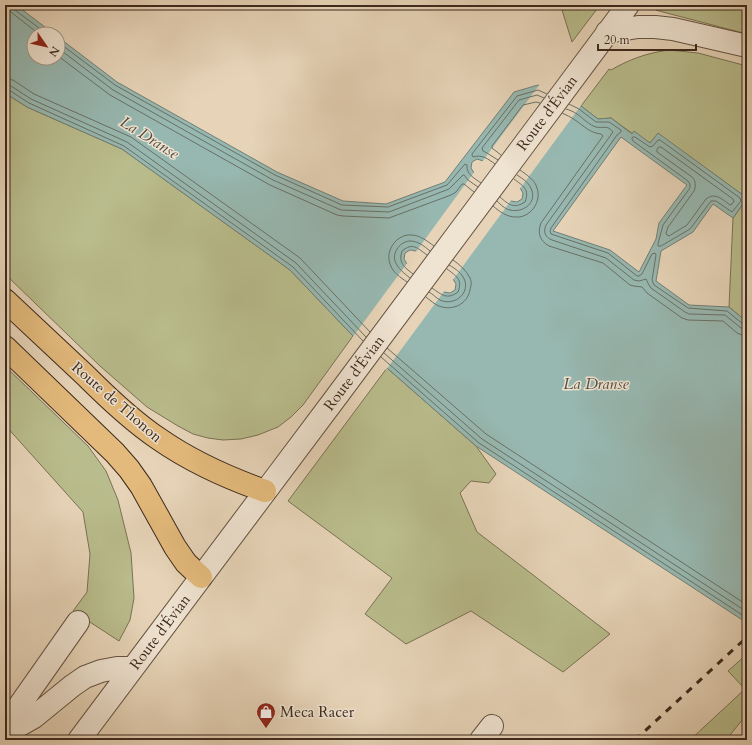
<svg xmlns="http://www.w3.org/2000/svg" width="752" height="745" font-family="Cardo,serif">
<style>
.green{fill:#b9bc8c;stroke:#7a7254}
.water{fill:#97b8b1;stroke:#727f75;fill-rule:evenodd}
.pier{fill:#e7d4b8}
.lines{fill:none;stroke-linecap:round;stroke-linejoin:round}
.shore{stroke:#697066;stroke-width:1}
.minor-casing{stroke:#665443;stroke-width:24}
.major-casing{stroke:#3b291c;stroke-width:24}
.minor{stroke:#efe3d1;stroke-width:22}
.major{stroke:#e4ba7c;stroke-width:22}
.rail{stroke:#3b291c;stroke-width:3;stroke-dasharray:7 7;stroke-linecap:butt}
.labels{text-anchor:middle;stroke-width:3;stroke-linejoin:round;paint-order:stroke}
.street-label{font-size:15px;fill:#3b291c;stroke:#efe3d1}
.poi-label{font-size:15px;fill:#3b291c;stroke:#efe3d1;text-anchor:start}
.water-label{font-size:16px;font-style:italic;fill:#524d41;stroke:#efe3d1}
</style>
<rect width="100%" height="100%" fill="#e7d4b8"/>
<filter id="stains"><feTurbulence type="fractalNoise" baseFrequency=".005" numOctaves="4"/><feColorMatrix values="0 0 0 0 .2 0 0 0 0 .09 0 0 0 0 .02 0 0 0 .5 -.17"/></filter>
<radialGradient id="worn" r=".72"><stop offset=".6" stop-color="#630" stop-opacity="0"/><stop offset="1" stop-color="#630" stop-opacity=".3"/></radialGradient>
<path class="green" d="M 559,5 L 600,5 L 572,42 L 562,10 Z
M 654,5 L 747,5 L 747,34 L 659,11 L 656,10 Z
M 669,50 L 698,53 L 747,66 L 747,198 L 658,134 L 650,143 L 634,132 L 633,134 L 611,118 L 598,119 L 581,106 L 609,69 L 611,70 C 630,59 647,53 669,50 Z
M 5,93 L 27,107 L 122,149 L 290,270 L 353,336 L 303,405 L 291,417 L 278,427 L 258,435 L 241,439 L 223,440 L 208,438 L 193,434 L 178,426 L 147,407 L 100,366 L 5,274 Z
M 747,199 L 747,322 L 729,307 L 733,218 Z
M 5,366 L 88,446 L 106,471 L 118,500 L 131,553 L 134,598 L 130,620 L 119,641 L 73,611 L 87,592 L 90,554 L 83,512 L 5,425 Z
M 387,368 L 476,446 L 496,474 L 489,483 L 471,481 L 460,493 L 477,532 L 610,634 L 563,672 L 471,611 L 406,644 L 365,614 L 392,578 L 288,501 Z
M 747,654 L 747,714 L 726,740 L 690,740 L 745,689 L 728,671 Z"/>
<path class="water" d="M 5,5 L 16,5 L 54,34 L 34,34 L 34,58 L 58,58 L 58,37 L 117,82 L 277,172 L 343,201 L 386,204 L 445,182 L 514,92 L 538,85 L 581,106 L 598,119 L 611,118 L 632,134 L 634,131 L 650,143 L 658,133 L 747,198 L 733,218 L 713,204 L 693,232 L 661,251 L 656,281 L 689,305 L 729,307 L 747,322 L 747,623 L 476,446 L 387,368 L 353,336 L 290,270 L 122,149 L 27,107 L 5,93 ZM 621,137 L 687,185 L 659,223 L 656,239 L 639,272 L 610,250 L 553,231 ZM 477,159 L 483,161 L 520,188 L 523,193 L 522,199 L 517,202 L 511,201 L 474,173 L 471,168 L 472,162 ZM 410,250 L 416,251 L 453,279 L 456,284 L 455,290 L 450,293 L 444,292 L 407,264 L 404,259 L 405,253 Z"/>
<path class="pier" d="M 540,84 L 582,104 L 519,190 L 482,162 Z
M 475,171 L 512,199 L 452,281 L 415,253 Z
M 408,262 L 445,290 L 386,370 L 352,338 Z"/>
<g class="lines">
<path class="shore" d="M 9,5 L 9,10 L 12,13 L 39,34
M 14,5 L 14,8 L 15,10 L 47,34
M 58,42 L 115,85 L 275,175 L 342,205 L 388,207 L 447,185 L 465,164 L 467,165 C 466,174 474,178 481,183
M 58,48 L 113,90 L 273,180 L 341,210 L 389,212 L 449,189 L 463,175 L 464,175 L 468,180 L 478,187
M 58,56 L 110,95 L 270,185 L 337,215 L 343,216 L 389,218 L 451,195 L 456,192 L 462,184 L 464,184 L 474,192
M 5,79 L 13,80 L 34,94 L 131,137 L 300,258 L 370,332
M 5,85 L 11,86 L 31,99 L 127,142 L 296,263 L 366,337
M 5,90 L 9,90 L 29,103 L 124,146 L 293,267 L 363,341
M 569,104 L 579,109 L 596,122 L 609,122 L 621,130 L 621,132 L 617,135 L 551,228 L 550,231 L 551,234 L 608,253 L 637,276 L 639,276 L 642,274 L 652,254 L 655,253 L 656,255 L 652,280 L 654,285 L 688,308 L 727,311 L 743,324 L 747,325
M 566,109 C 570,110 574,112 577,114 C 583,118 589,125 596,127 C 603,129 607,124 613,132 L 546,225 C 543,232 545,237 552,240 L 606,258 L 634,280 L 639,281 L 646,279 L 649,285 L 651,288 L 685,312 L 689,314 L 725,315 L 741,328 L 747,330
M 562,113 C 566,115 571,117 575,120 C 584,126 590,133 601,134 L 603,136 L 541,223 C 537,233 540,241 549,246 L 603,263 L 630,285 L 634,286 L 642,287 L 647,293 L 682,318 L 688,320 L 723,321 L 737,333 L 742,335 L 747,336
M 633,137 L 635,137 L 650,147 L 653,146 L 658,140 L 660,140 L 740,198 L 741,201 L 733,211 L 732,212 L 716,201 L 711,201 L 690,229 L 661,246 L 658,246 L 658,244 L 659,240 L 663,225 L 690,188 L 690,184 L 688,181 L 633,141 L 632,139 Z
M 659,147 L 661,147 L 733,199 L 734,201 L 732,204 L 730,205 C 722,199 715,192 706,199 L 687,225 L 669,236 L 667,235 L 666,233 L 668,227 L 694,191 C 696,186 696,181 692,177 L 657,152 L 657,150 Z
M 501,155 L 492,148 L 492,146 L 523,105 L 536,102 L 540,103
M 498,160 L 487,153 L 483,151 L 482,148 L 519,100 L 537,95 L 544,98
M 495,164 C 488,159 482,154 473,157 L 472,155 L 472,154 L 517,96 L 538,90 L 547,94
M 500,197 C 509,205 514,209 525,202 C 530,189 523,186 514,179
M 497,201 C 501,205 505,209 510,210 C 522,213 536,204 532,191 C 530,183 523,179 517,175
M 493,206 C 500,212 507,217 516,217 C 530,218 542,202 537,188 C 535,180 527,175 520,170
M 413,274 C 404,267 398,263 402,251 C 413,242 417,248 427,255
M 410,278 C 404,273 398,269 395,261 C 392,252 401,241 410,241 C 418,241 424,246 430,251
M 407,282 C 400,277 393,273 390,264 C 385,250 397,234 411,235 C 420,235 427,241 434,246
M 432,288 C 442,295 447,300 458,292 C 463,279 456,276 447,269
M 429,292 C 433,294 436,298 440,300 C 452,306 469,296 465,281 C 462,273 456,269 449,265
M 426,297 C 430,300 434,304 439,306 C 452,311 467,305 470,290 C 471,286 472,282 470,278 C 466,270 460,265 453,260
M 387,348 L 486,434 L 747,605
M 384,353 L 482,439 L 747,612
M 381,357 L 479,443 L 747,618"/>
<g class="minor-casing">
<path id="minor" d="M 607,32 L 638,27 L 655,27 L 673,29 L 747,46
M 5,726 L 78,622
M 5,727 L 20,725 L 34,717 L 72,686 L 85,677 L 101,671 L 117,668 L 133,668
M 79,740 L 334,400 L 628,5
M 481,740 L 492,726"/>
</g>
<g class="major-casing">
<path id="major" d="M 5,300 C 32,325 58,350 85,375 C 108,398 132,421 159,439 C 192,462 228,478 265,491
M 5,347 L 115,453 L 129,469 L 141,486 L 175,547 L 186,563 L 201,577"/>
</g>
<use href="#minor" class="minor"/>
<use href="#major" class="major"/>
<path class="rail" d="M 635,740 L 747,637"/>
</g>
<defs>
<g id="shop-pin" transform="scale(1)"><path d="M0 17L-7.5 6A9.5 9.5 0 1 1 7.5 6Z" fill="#8f2418" stroke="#efe3d1"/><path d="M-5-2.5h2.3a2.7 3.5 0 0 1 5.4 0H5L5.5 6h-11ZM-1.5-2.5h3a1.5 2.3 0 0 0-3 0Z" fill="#fff"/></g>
</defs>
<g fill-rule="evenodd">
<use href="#shop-pin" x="266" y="712"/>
</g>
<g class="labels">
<g class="street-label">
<text transform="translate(547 113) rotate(-53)" y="5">Route d'Évian</text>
<text transform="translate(354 373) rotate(-53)" y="5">Route d'Évian</text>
<text transform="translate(117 402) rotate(41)" y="5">Route de Thonon</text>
<text transform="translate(160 632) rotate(-53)" y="5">Route d'Évian</text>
</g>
<g class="poi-label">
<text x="280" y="717">Meca Racer</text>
</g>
<g class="water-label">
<text transform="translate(150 137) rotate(32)" y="6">La Dranse</text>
<text x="596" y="389">La Dranse</text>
</g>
</g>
<rect width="752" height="745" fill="none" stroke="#e7d4b8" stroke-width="20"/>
<rect x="6" y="6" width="740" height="733" fill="none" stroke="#3b291c" stroke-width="2"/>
<rect x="10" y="10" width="732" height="725" fill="none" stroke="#3b291c"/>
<g transform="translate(46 46) rotate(124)"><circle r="19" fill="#efe3d1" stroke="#a79989"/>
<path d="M0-3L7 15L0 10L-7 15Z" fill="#8f2418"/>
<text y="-6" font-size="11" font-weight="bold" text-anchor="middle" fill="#3b291c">N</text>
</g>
<path d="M598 44v6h98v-6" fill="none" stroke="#3b291c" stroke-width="2"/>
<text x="604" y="44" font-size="12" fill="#3b291c" stroke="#efe3d1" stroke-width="3" paint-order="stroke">20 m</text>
<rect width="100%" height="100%" filter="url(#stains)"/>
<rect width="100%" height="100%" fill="url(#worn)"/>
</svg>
